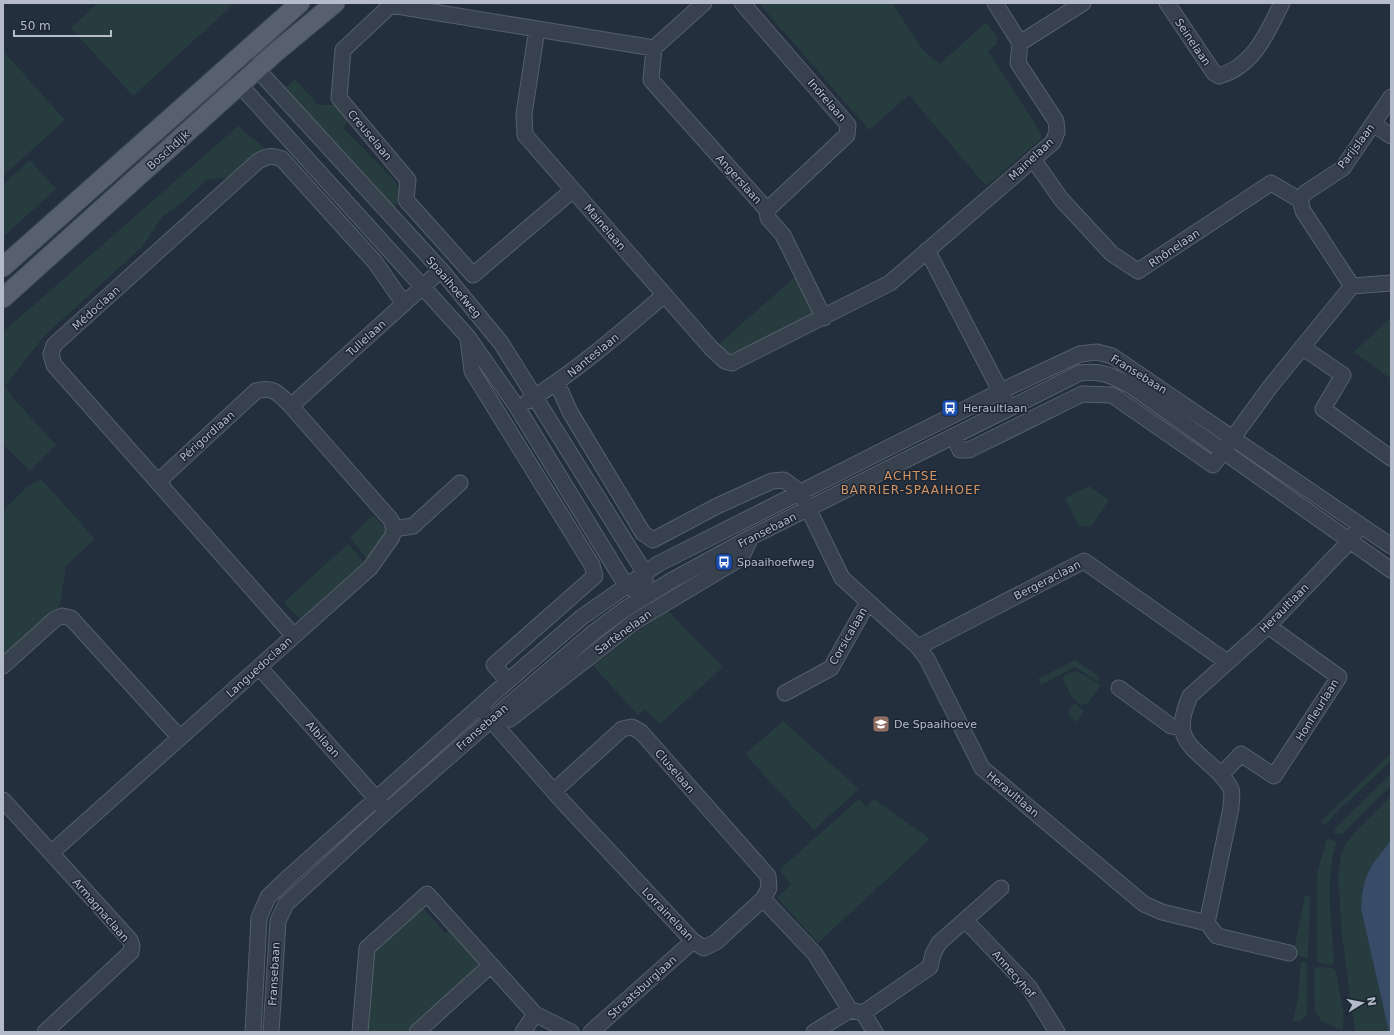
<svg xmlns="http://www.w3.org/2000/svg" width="1394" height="1035" font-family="'DejaVu Sans',sans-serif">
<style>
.green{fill:#263c3f}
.water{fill:#394c67}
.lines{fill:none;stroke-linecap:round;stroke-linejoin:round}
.minor-casing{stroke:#565f6c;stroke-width:17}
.major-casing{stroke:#414a57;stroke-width:21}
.minor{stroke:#38414e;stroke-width:15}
.major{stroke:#56606e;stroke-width:19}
.labels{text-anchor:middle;stroke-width:3;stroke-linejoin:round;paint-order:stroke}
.street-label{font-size:11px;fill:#b4bcc9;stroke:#1d2633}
.poi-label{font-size:11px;fill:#b4bcc9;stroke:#1d2633;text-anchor:start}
.neighbourhood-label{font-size:12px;letter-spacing:1px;fill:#d59563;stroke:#1d2633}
</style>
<rect width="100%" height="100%" fill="#242f3e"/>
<path class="green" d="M 98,3 L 235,3 L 133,96 L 71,28 Z
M 759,3 L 892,3 L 923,50 L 940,64 L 986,22 L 997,37 L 997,44 L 988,51 L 1041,133 L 1041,139 L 986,186 L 909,95 L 869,130 Z
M 3,51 L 65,120 L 3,176 Z
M 295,79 L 318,105 L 334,105 L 349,121 L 343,128 L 392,178 L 401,190 L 394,212 L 284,89 Z
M 238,126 L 265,148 L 235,177 L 208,179 L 185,200 L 162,217 L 142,247 L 45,335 L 5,386 L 12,397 L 56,445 L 30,471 L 3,444 L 3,332 Z
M 30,160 L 56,189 L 3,237 L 3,185 Z
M 796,276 L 813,306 L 812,315 L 737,353 L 728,353 L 719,344 Z
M 1391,317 L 1391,379 L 1354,352 Z
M 41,479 L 95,539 L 66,566 L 60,605 L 54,613 L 3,658 L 3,511 L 27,487 Z
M 1089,486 L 1109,500 L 1091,527 L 1079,526 L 1065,498 Z
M 371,517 L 375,517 L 386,530 L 386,533 L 369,557 L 366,558 L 350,537 Z
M 348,544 L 363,561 L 363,563 L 300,619 L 285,604 L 285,601 Z
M 668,611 L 723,667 L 660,724 L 645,709 L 638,715 L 593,666 L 632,635 Z
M 1075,660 L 1100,677 L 1097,681 L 1075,667 L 1041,685 L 1038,679 Z
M 1077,671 L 1101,685 L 1087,704 L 1081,705 L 1073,699 L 1063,680 L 1064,675 Z
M 1074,703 L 1084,711 L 1077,722 L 1069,716 L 1068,712 Z
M 783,721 L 859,789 L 814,830 L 745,754 Z
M 1391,753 L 1391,761 L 1337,812 L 1326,825 L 1320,822 Z
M 1391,774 L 1391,786 L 1342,834 L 1334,834 L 1336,827 Z
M 1391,796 L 1391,841 C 1370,865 1362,877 1361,909 L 1389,1032 L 1355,1032 L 1342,936 L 1338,875 L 1341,856 L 1345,845 L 1357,830 Z
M 859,799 L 866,807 L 874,799 L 930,839 L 818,943 L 777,898 L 791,884 L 779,870 Z
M 1327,838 L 1337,842 C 1324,876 1332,925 1334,961 L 1332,965 L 1319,963 L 1317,960 L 1317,874 Z
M 1305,896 L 1310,896 L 1308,958 L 1294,955 L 1293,953 Z
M 422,907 L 445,933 L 450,929 L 481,964 L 407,1032 L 370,1032 L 366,1020 L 370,954 Z
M 1301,962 L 1307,963 L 1307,1015 L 1299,1022 L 1293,1021 L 1298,998 Z
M 1320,967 L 1333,968 L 1336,971 L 1344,1017 L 1342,1030 L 1322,1022 L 1315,1011 L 1314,971 L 1316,968 Z"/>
<path class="water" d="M 1391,841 L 1391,1032 L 1389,1032 L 1361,909 C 1362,877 1370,865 1391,841 Z"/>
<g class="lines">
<g class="minor-casing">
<path id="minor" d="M 704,3 L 654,48 L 537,29 L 524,114 L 525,135 L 711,348 L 725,361 L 732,363 L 890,283 L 1053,142 L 1057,132 L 1056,121 L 1018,63 L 1020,43 L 995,3
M 742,3 L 848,125 L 847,135 L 767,210
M 1167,3 L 1214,73 L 1219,76 C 1254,66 1267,33 1282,3
M 537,29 L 391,5 L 343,50 L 339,98 L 408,180 L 406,200 L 473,275 L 573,190
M 1020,43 L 1083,3
M 654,48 L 651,80 L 767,210 L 768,218 L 783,235 L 824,318
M 235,61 L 257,69 L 441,270 L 501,343 L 638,562 L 645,574 L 645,583
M 235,61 L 240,85 L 468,337 L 517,407 L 619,574 L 627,586 L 636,591
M 1373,124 L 1391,136
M 1033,159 L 1061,199 L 1112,254 L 1138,271 L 1271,183 L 1300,200
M 927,250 L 1005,400
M 1352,286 L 1391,283
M 468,339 L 472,371 L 592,565 L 595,576 L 494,665 L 508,681
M 1302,347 L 1343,375 L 1323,409 L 1391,458
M 557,383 L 570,412 L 643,533 L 653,540 L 717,506 L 772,481 L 784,480 L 800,492 L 842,578 L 918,647 L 927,659 L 982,768 L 1144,904 L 1162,912 L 1207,923 L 1217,936 L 1289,953
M 528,401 C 578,370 620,333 664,295
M 291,406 L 441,270
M 953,436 L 960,450 L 969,450 L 1082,394 L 1112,395 L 1213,465 L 1270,387 L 1352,286 L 1303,211 L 1300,200 L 1305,193 L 1343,168 L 1391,97
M 161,484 L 163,477 L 256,391 C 274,386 279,394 291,406 L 391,520 L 394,529
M 294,636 L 54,365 L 51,354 L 54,345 L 257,162 C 266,156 272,155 282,159 L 375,262 L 404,304
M 918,647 L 1084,561 L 1227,662
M 3,666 L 55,619 L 62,616 L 71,618 L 180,738
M 259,667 L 382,805
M 1119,688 L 1171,726 L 1181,728
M 785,693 L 831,668 L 868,602
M 484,712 L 563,802 L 693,941 L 704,948 L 716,942 L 763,899 L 815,954 L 850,1010 L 863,1013 L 875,1032
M 491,720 L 510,719 L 634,622 L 741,558 L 751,537
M 1221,775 L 1241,754 L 1274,776 L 1339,677 L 1268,626
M 554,791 L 622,729 L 632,727 L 641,732 L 768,876 L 769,888 L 763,899
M 3,800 L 130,940 L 132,946 L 131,952 L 45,1032
M 51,853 L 370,568 L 392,537 L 394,529 L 413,526 L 460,483
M 966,921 L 1029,987 L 1057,1032
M 1207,923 L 1231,808 C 1231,802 1233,794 1231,789 C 1228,782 1221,775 1216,770 C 1187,743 1172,737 1190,696 L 1268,626 L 1350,541 L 1355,533
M 863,1013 L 930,967 L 933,954 L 939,943 L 1001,888
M 253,1032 L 259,918 L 268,897 L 291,875 L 508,681 L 582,617 L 658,564 L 1001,391 L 1080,354 L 1097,352 L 1112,356 L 1391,546
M 271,1032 L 278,921 L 286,904 L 387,811 L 491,720 L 594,632 L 625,609 L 669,582 L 751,537 L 1080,373 C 1102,370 1112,376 1131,386 L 1391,570
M 360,1032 L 367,948 L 427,894 L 535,1014 L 571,1032
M 417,1032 L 491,965
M 523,1032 L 535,1014
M 591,1032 L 693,941
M 814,1032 L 850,1010"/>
</g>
<g class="major-casing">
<path id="major" d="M 3,267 L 300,3
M 3,298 L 276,52 L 335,3"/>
</g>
<use href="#minor" class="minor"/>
<use href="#major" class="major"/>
</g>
<defs>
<g id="bus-square" transform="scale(0.9)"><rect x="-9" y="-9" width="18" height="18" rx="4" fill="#1a4fb4" stroke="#1d2633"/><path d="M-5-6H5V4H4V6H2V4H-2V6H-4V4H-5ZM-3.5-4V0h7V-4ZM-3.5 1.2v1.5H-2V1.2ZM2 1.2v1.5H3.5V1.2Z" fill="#fff"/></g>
<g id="school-square" transform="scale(0.9)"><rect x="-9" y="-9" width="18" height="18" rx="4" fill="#8d6e63" stroke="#1d2633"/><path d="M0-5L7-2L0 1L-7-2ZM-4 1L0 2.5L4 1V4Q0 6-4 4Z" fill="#fff"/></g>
</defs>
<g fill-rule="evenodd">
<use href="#bus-square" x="950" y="408"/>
<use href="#bus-square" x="724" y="562"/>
<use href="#school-square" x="881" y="724"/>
</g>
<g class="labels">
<g class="street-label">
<text transform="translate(1193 42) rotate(56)" y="4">Seinelaan</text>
<text transform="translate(827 100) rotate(49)" y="4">Indrelaan</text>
<text transform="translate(370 135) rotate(50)" y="4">Creuselaan</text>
<text transform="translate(1356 146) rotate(-53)" y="4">Parijslaan</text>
<text transform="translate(168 150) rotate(-42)" y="4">Boschdijk</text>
<text transform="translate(1031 159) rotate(-43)" y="4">Mainelaan</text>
<text transform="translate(739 179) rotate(48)" y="4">Angerslaan</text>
<text transform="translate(605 227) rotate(49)" y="4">Mainelaan</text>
<text transform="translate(1174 248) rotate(-34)" y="4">Rhônelaan</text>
<text transform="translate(454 287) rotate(49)" y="4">Spaaihoefweg</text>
<text transform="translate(96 308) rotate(-42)" y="4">Médoclaan</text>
<text transform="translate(366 338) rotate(-42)" y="4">Tullelaan</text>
<text transform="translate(593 355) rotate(-39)" y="4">Nanteslaan</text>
<text transform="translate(1139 374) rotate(32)" y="4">Fransebaan</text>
<text transform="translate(207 436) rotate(-42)" y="4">Périgordlaan</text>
<text transform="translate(767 530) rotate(-27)" y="4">Fransebaan</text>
<text transform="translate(1047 580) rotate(-27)" y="4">Bergeraclaan</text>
<text transform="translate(1284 608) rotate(-45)" y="4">Heraultlaan</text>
<text transform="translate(623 632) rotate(-36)" y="4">Sartènelaan</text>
<text transform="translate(848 636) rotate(-60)" y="4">Corsicalaan</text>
<text transform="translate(259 667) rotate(-42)" y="4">Languedoclaan</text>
<text transform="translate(1317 710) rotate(-58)" y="4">Honfleurlaan</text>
<text transform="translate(482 727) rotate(-41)" y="4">Fransebaan</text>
<text transform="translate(323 739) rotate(48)" y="4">Albilaan</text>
<text transform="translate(675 771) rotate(49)" y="4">Cluselaan</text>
<text transform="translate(1013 794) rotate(40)" y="4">Heraultlaan</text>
<text transform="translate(101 910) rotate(49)" y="4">Armagnaclaan</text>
<text transform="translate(668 914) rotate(46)" y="4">Lorrainelaan</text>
<text transform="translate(274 974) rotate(-87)" y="4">Fransebaan</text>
<text transform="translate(1014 974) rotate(49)" y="4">Annecyhof</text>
<text transform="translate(642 987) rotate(-42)" y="4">Straatsburglaan</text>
</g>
<g class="poi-label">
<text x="963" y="412">Heraultlaan</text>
<text x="737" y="566">Spaaihoefweg</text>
<text x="894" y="728">De Spaaihoeve</text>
</g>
<g class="neighbourhood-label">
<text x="911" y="480">ACHTSE<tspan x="911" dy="14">BARRIER-SPAAIHOEF</tspan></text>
</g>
</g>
<rect width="1394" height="1035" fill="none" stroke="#b4bcc9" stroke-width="8"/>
<g transform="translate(1362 1003) rotate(80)" stroke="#1d2633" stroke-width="3" paint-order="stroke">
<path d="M0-3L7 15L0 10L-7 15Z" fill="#b4bcc9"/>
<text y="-6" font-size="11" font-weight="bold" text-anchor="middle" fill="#b4bcc9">N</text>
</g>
<path d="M14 30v6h97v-6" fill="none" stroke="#b4bcc9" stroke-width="2"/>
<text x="20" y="30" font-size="12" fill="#b4bcc9" stroke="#1d2633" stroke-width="3" paint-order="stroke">50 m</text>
</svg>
